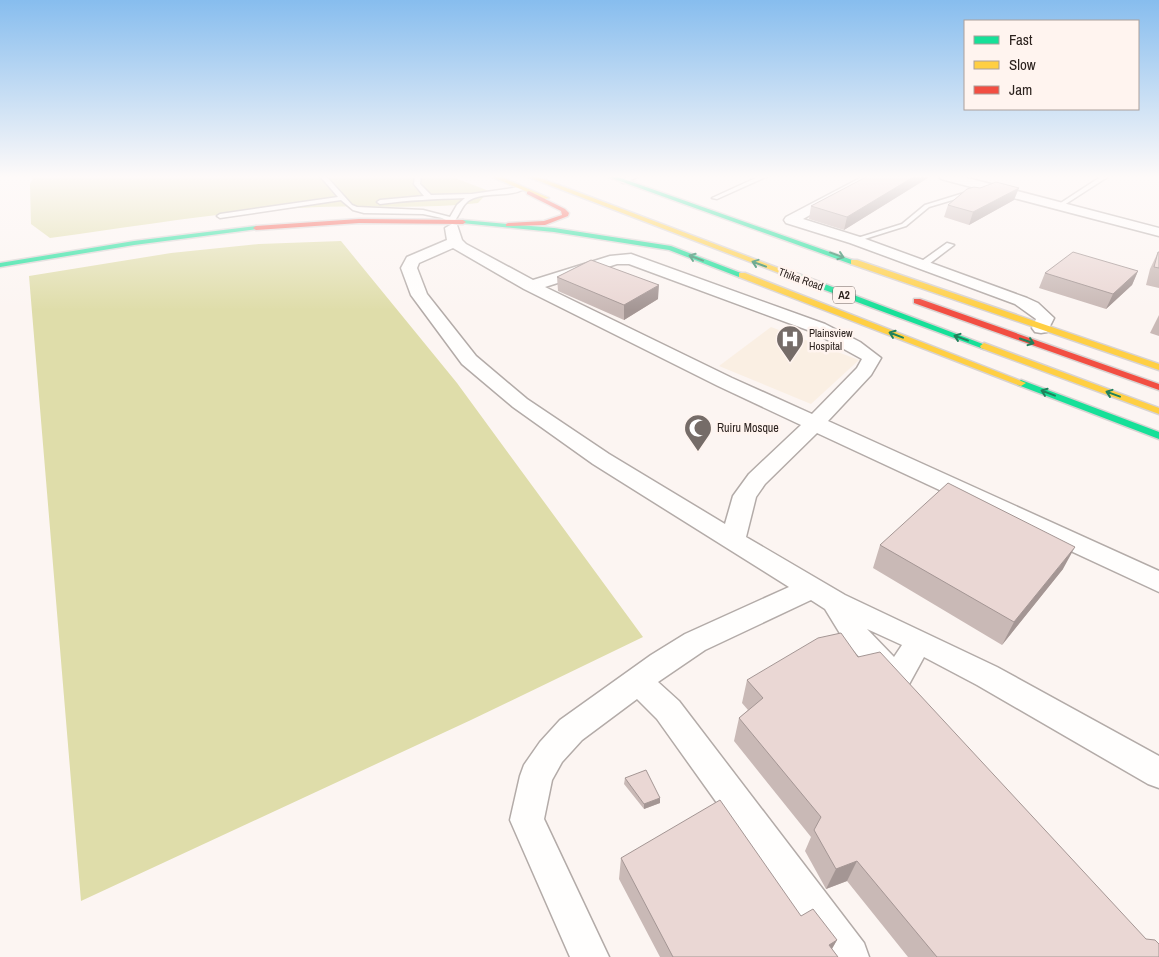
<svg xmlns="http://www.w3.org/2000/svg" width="1159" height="957" font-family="'Archivo Narrow',sans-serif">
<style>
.medical{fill:#faefe3}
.green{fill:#dfddaa}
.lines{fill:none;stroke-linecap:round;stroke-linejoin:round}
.lane-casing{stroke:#b3aba8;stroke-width:3}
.street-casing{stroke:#b3aba8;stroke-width:3}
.fast-casing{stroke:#d8d3d2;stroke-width:3}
.slow-casing{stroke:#d8d3d2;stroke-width:3}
.jam-casing{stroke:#d8d3d2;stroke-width:3}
.lane{fill:#fffefd;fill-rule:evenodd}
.street{fill:#fffefd;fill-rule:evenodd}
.fast{fill:#16e098;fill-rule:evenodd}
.slow{fill:#ffcf43;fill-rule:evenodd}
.jam{fill:#f24e42;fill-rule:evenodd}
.wall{fill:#c9b9b6}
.shaded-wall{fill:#a49694}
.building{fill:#ead7d4;stroke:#a49694}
.oneway{stroke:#21815b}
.labels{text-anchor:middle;stroke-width:5;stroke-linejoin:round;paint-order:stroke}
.far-street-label{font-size:11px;fill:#2c221e;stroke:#fff4ef}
.shield{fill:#fff4ef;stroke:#6b615d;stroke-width:1}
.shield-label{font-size:11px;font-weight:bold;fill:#2c221e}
.far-poi-label{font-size:11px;fill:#2c221e;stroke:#fff4ef;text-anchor:start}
.poi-label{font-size:12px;fill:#2c221e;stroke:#fff4ef;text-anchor:start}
</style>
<rect width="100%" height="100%" fill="#fcf5f2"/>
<path class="medical" d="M 771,327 L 859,360 L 811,404 L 719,366 Z"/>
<path class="green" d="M 34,176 L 450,176 L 489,191 L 478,203 C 419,210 359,204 299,208 C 216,212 133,227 50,238 L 31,224 L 30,184 Z
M 341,241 L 457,383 L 643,637 L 471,720 L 81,901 L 29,276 L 171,253 L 259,244 Z"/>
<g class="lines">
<g class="lane-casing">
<path id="lane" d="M 320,176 L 326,176 L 352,205 L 357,207 L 423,210 L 450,217 L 457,205 L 465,198 C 435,199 409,200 380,204 L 377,202 L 380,200 L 424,196 L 414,184 L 415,176 L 421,176 L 420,184 L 431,195 L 472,194 L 521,187 L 524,189 C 511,197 490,192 474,198 C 461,202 460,218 452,223 L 442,218 L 423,214 L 364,213 L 353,210 L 341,200 L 220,218 L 217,216 L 220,214 L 338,197 Z
M 631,176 L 640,176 L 623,183 L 620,181 Z
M 760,176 L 768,176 L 717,199 L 712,198 Z
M 1102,176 L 1109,176 L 1061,207 L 1056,206 Z
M 964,193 L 966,194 L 966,196 L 929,207 L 906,226 L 855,242 L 851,240 L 902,224 L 925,205 Z
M 947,243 L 954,245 L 925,267 L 919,267 L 919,263 Z"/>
</g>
<g class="street-casing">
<path id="street" d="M 864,176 L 879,176 L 803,219 L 860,237 L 1027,298 L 1038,303 L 1054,318 L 1047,332 L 1041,333 L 1035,332 L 1032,328 L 1036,319 L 1015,304 L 850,243 L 786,223 L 784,220 L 786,217 Z
M 939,176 L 960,176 L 1159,228 L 1159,236 L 941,179 Z
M 452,224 L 457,225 L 462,240 L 466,244 L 533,280 L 610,256 L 631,254 L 825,324 L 860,342 L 881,358 L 871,375 L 828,421 L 1159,571 L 1159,592 L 817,433 L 765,484 L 756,497 L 746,537 L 845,595 L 997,667 L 1159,756 L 1159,788 L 1148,784 L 977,685 L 924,657 L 907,688 L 897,691 L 887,688 L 844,640 L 825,609 L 811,600 L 705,650 L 658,682 L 679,701 L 864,943 L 869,957 L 827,957 L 657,719 L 637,699 L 582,740 L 562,762 L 552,780 L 544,819 L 609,957 L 570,957 L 510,820 L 520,776 L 524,765 L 540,742 L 560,720 L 651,655 L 685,634 L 789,587 L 593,464 L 513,407 L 462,364 L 411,295 L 401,268 L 407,257 L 447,240 L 445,228 ZM 453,248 L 524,289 L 718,386 L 801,425 L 749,474 L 733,496 L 725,524 L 609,454 L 527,399 L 476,356 L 427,294 L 417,268 L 419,263 ZM 617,264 L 629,264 L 813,332 L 862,359 L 857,368 L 812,414 L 732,378 L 545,287 ZM 867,629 L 902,645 L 894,657 Z"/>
</g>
<g class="fast-casing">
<path id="fast" d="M 606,176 L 615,176 L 858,262 L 851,264 Z
M 463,220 L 554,228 L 671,246 L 746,275 L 739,277 L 669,250 L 554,232 L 461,223 L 460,222 Z
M 256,226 L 259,228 L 258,229 L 134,245 L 0,267 L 0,263 L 134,241 Z
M 787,272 L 793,272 L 988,346 L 984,349 L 981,348 L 787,276 Z
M 1021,380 L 1159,432 L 1159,439 L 1018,385 L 1016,383 Z"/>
</g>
<g class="slow-casing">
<path id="slow" d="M 490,176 L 499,176 L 549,198 L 544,199 Z
M 526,176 L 535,176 L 794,274 L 787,276 Z
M 851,260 L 857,260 L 1159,364 L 1159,370 L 851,264 Z
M 739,273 L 745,273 L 1026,383 L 1021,386 L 1018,385 L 739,277 Z
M 984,343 L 1159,408 L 1159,414 L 981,348 L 980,346 Z"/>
</g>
<g class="jam-casing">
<path id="jam" d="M 529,191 L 565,209 L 569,213 L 568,216 L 545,225 L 506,226 L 506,224 L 508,223 L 544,221 L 562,215 L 561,211 L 527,194 L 527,192 Z
M 359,219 L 463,220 L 466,222 L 463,224 L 359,223 L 256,230 L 253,228 L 256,226 Z
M 914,299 L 920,299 L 1159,384 L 1159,390 L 914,303 Z"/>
</g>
<use href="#lane" class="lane"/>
<use href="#street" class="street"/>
<use href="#fast" class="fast"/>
<use href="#slow" class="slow"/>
<use href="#jam" class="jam"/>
</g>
<path class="wall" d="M 868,176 L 931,176 L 844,230 L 809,219 L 811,206 Z
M 1014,200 L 969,225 L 944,217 L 948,205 Z
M 1158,252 L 1159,252 L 1159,288 L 1146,285 L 1150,269 Z
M 1138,271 L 1132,285 L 1106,309 L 1039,288 L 1045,273 Z
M 557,277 L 658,299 L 624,320 L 558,291 Z
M 1159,315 L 1159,336 L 1150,333 Z
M 880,545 L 1063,569 L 1002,645 L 873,568 Z
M 858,657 L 1159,957 L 908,957 L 847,881 L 826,889 L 805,851 L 811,837 L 734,741 L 739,718 L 748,710 L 742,703 L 747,680 Z
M 625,778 L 660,798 L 660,803 L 644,809 L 624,784 Z
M 621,858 L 801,916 L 837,940 L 832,949 L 838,957 L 660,957 L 619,879 Z"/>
<path class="shaded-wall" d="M 915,176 L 931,176 L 844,230 L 847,217 Z
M 1019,188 L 1014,200 L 969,225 L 973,212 Z
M 1138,271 L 1132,285 L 1106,309 L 1113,294 Z
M 659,285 L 658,299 L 624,320 L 624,305 Z
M 1075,547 L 1063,569 L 1002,645 L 1014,622 Z
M 660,798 L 660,803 L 644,809 L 644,804 Z
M 857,861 L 847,881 L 826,889 L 836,869 Z
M 837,940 L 827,957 L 829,945 Z"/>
<path class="building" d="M 868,176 L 915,176 L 847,217 L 811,206 Z
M 996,182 L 1019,188 L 973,212 L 948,205 L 967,189 L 974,187 L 980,188 Z
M 1073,252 L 1138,271 L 1113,294 L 1045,273 Z
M 1158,252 L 1159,252 L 1159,268 L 1154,267 Z
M 591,260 L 659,285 L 624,305 L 557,277 Z
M 948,483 L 1075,547 L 1014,622 L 880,545 Z
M 841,633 L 858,657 L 880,652 L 1146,939 L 1155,940 L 1159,944 L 1159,957 L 937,957 L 857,861 L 836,869 L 814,830 L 821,817 L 739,718 L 763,698 L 747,680 L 818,638 Z
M 646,770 L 660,798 L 644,804 L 625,778 Z
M 720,800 L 801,916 L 813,909 L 837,940 L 829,945 L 838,957 L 673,957 L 621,858 Z"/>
<defs><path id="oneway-shaft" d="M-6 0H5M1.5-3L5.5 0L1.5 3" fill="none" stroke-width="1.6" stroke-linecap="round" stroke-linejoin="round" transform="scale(1.25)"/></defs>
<g class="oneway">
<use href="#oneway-shaft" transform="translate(837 255) rotate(20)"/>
<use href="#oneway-shaft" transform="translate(696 258) rotate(-159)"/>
<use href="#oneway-shaft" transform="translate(759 264) rotate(-160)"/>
<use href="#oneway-shaft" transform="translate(896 335) rotate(-159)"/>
<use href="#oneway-shaft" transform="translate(961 338) rotate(-160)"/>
<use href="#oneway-shaft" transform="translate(1027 341) rotate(19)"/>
<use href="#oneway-shaft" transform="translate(1048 393) rotate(-159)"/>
<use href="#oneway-shaft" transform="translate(1113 394) rotate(-160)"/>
</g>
<linearGradient id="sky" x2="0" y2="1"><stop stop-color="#87bdee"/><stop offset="0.57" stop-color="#fefaf9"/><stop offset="1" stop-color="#fefaf9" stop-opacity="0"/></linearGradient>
<rect width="1159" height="310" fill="url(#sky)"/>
<defs>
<g id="hospital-pin" transform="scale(1.4375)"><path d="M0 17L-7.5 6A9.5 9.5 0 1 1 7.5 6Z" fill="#756c68" stroke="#fff4ef"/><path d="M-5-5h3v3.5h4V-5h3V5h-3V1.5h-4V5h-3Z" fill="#fff"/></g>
<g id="mosque-pin" transform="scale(1.4375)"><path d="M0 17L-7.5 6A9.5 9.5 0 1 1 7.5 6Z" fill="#756c68" stroke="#fff4ef"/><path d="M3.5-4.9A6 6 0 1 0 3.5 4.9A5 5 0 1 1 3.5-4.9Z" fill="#fff"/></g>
</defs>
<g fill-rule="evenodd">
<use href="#hospital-pin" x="790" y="339"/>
<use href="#mosque-pin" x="698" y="428"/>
</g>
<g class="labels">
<g class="far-street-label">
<text transform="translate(801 279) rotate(20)" y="4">Thika Road</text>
</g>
<rect class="shield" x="833" y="286.5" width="22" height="17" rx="4"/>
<g class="shield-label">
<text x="844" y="299">A2</text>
</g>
<g class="far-poi-label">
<text x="809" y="337">Plainsview<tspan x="809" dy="13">Hospital</tspan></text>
</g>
<g class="poi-label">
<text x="717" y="432">Ruiru Mosque</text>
</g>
</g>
<rect x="964" y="20" width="175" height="90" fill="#fff4ef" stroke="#aba09b"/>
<rect x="974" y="36" width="25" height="8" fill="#16e098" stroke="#aba09b"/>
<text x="1009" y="45" font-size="15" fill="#2c221e">Fast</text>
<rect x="974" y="61" width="25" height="8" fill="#ffcf43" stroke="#aba09b"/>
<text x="1009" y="70" font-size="15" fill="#2c221e">Slow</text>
<rect x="974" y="86" width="25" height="8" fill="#f24e42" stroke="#aba09b"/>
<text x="1009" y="95" font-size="15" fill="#2c221e">Jam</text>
</svg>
